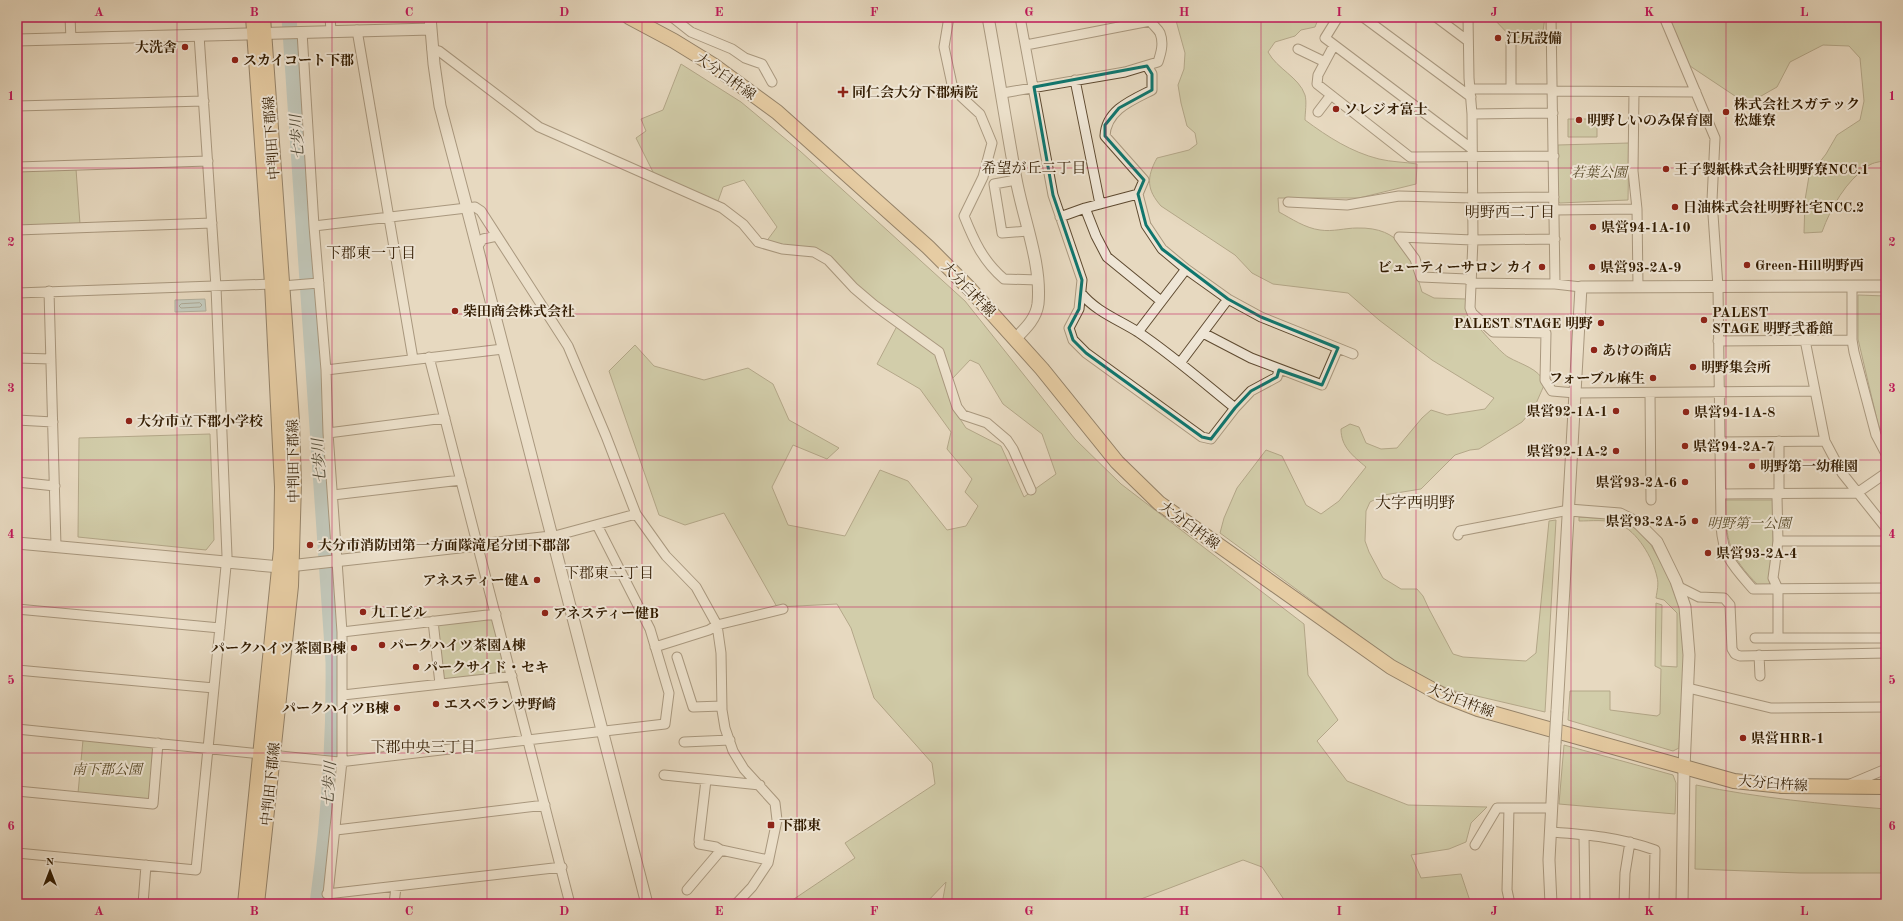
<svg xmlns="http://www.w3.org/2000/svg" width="1903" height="921" font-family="'Old Standard TT','Noto Serif JP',serif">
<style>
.green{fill:#b9be90;stroke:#756c48}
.water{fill:#99b9ba;stroke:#6f7a70}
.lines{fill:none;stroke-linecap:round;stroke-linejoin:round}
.shore{stroke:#656a5d;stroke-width:1}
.river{stroke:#99b9ba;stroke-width:15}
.minor-casing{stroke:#5e4a30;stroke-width:11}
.tertiary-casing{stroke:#5e4a30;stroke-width:13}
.primary-casing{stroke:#311b00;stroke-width:16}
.minor{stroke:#efe6d6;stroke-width:9}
.tertiary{stroke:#efe6d6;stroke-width:11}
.primary{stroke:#e4bc80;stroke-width:14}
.tertiary-bridge-casing{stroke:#5e4a30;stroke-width:13;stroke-linecap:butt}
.tertiary-bridge{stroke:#efe6d6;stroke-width:11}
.marked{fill:none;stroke:#0f766e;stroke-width:3;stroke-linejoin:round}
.grid{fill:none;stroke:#c2185b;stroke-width:1;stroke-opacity:0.55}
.poi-dot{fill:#8f2418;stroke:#efe6d6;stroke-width:1.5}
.labels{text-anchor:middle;stroke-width:4;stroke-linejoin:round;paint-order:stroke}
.poi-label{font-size:14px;font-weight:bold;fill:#311b00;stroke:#efe6d6;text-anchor:start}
.street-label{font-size:14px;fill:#311b00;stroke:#efe6d6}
.park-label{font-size:14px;font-style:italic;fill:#5a4c2b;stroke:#efe6d6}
.water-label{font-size:15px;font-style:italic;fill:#504a38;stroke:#efe6d6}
.neighbourhood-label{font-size:15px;fill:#311b00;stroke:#efe6d6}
.quarter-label{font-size:16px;fill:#311b00;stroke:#efe6d6}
.neatline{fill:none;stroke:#c2185b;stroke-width:1.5}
.grid-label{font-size:13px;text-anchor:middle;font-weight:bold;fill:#c2185b}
</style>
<rect width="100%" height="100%" fill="#e7d9c0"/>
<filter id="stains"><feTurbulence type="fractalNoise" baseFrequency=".005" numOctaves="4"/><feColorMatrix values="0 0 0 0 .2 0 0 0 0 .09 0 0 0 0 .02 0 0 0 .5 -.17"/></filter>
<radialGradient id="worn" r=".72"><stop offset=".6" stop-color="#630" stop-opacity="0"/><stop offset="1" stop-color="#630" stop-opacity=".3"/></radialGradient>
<path class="green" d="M 1175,17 L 1319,17 L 1315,27 L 1301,30 L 1295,36 L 1275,42 L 1268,52 C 1277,69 1299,77 1305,95 C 1307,102 1305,113 1305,120 C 1328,137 1351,152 1379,159 C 1391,162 1405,162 1417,164 L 1416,184 L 1359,198 L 1278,198 L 1279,212 C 1292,219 1305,228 1320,230 C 1333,232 1345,228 1357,228 C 1402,227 1411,255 1422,292 L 1434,298 L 1466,299 C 1467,304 1468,312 1470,316 C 1476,325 1500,352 1508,357 C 1522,365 1538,368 1545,383 L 1534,408 L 1522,422 L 1479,449 L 1470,450 L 1455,455 L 1421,489 L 1384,495 L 1370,502 L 1366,511 L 1365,541 L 1369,552 L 1383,578 L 1401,589 L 1417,589 L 1423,596 L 1429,609 L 1453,654 L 1463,657 L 1526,661 L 1536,653 L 1549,521 L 1556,520 L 1545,712 L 1451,690 L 1406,670 L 1220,533 L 1224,518 L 1237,488 L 1266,450 L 1282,456 L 1306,505 L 1321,514 L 1339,501 L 1366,467 C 1353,456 1341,447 1341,429 L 1350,424 L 1359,427 L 1366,443 L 1381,449 L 1397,448 L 1422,418 L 1431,410 L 1447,415 L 1485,409 L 1494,398 L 1432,360 L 1379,320 L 1348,293 L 1273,284 L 1252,273 L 1235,255 L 1161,206 C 1147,190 1146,178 1157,158 L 1189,150 L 1197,144 L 1195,133 L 1187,126 L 1181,103 L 1178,85 L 1184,69 L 1185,53 Z
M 1492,17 L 1545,17 L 1543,31 L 1513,39 Z
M 1668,17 L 1886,17 L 1886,160 C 1881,162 1873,162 1868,166 C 1846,181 1831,207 1822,232 L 1804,233 L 1805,200 L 1809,176 L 1826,154 L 1837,135 L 1860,120 L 1864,101 L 1860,58 L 1849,46 L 1823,45 L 1790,62 L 1777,87 L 1747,104 L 1690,66 Z
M 681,64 L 741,102 L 800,151 L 965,301 L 1075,439 L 1121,484 L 1304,624 L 1308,675 L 1338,720 L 1317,741 L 1347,781 L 1408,805 L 1487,807 L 1471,823 L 1466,842 L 1449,849 L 1411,855 L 1421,878 L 1461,874 L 1471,904 L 1287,904 L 1262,867 L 1243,860 L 1128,904 L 942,904 L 946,882 L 925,904 L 789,904 L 791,901 L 855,858 L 845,843 L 935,784 L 932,763 L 874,698 L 851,628 L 837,604 L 777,607 L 724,513 L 685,525 L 659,515 L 609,371 L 635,345 L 654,366 L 704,380 L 748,368 L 773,384 L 789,420 L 839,448 L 827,459 L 793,445 L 772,487 L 788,525 L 845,536 L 880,470 L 908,481 L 947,530 L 966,526 L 978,506 L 965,492 L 972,479 L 947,449 L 951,432 L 920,389 L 877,364 L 897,326 L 938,355 L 954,410 L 966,428 L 1001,446 L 1024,497 L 1056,474 L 1042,434 L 1003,404 L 979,364 L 970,360 L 952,379 L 940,349 L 875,304 L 813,250 L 766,242 L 777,227 L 744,180 L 723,187 L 717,204 L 655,176 L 636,138 L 646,131 L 641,119 L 663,110 Z
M 1568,119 L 1597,119 L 1597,137 L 1568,137 Z
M 1629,143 L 1628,200 L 1560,203 L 1557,201 L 1558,145 Z
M 76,169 L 80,224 L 17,226 L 17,171 Z
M 1858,295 L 1886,296 L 1886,442 L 1878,424 L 1858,339 Z
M 210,434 L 214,540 L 206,550 L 78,537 L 79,438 Z
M 1725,500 L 1773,500 L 1773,578 L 1771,585 L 1759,586 C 1729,556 1726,542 1725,500 Z
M 1579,517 L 1611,519 L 1630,525 L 1637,530 L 1651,545 L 1666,572 L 1681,607 L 1685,634 L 1679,748 L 1673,751 L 1568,720 L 1570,691 L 1610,691 L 1610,710 L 1657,716 L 1660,714 L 1661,669 L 1655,666 L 1656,603 L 1662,605 L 1661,666 L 1677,667 L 1677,613 L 1664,600 L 1656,598 C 1657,591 1659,584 1657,577 C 1653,558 1637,531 1619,524 C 1607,519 1591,521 1579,521 Z
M 490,618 L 494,619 L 507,670 L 505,674 L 445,680 L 442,677 L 437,624 Z
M 83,740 L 152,747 L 154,750 L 150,797 L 147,799 L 78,793 Z
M 1564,745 L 1673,775 L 1676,783 L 1675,814 L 1559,804 Z
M 1696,785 C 1759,798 1822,804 1886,809 L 1886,873 L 1800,873 L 1695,869 Z"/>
<path class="water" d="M 205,299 L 206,311 L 175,312 L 175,300 Z"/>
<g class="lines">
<path class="shore" d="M 200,303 L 202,305 L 200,307 L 181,308 L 179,306 L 181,304 Z"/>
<path class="river" d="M 289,17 L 333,662 C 334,743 328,824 317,904"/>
<g class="minor-casing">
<path id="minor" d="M 70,17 L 71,39
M 330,17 L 331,31
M 672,17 L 691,32 L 732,49 L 745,58 L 762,64 L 772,82
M 949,17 L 944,47 L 953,89 L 980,114 L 992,143 L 983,177 L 964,216 C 974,241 983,261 1004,279 L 1038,280
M 1020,17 L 1053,195 L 1082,280 L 1079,309 L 1069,328 L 1073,340 L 1086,353 L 1202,437 L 1211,439 L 1235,408 L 1251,391 L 1277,377 L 1279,370
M 1338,17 L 1325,38 L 1472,149
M 1363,17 L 1471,97
M 1436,17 L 1468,41
M 1468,17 L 1469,78 L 1472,114 L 1473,240 L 1470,308 L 1472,313 L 1493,332 L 1546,333 L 1545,380 L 1552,391 L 1575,393 L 1815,391
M 1551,17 L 1555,284
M 1664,17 L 1715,138 L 1712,200 L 1718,287 L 1721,526 C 1723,557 1733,566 1753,589 L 1886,588
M 357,30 L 413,359
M 302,32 L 314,226 L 326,370 L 328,433 L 342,632 L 342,761 L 328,894
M 1026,45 L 1150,21
M 1334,45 L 1318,75 L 1317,84 L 1410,157 L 1554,156
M 432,49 L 439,51 L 539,127 L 722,208 L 743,224 L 758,242 L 782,249 L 814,252 L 828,260 L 854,288 L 874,305 L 939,352 L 957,407 L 963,415 L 987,423 L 1007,440 L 1013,449 L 1031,490
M 1298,49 L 1325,62
M 1075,80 L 1100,204
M 1471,89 L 1550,89 L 1552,91 L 1696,92
M 1511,89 L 1511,42
M 1634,92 L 1633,171 L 1637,209 L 1638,287
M 1003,93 L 1125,72 L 1158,62 C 1161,53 1164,43 1160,33 C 1157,27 1150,24 1149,17
M 17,106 L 204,101
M 1318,112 L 1331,95
M 1472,114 L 1553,113
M 17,167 L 208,161
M 1016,180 L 994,184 L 1002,233 L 1028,231
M 1138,194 L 1146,225 L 1162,249 L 1186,269 L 1228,299 L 1261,317 L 1353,354
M 1288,202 L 1347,205 L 1399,196 L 1472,198 L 1554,197
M 1085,208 L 1096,236 L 1107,257 L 1161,301
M 1555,210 L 1637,209
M 1060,217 L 1085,208 L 1138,194 L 1144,180 L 1105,136 C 1106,110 1132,100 1152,90 L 1152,74 L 1147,66
M 314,226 L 475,207 L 481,211 L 568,346 L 606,436 L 636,514 L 666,556 L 696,587 L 717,625 L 721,653 L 722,710 L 725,728 L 733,751 L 744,769 L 775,803 L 777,820 L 768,863 L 752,887 L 736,904
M 17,230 L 212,223
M 1555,239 L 1473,240 L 1399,237 L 1415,259 L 1421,277 L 1467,279 L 1472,283 L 1555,284 L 1581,287
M 477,247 L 483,239 L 497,236
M 1852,286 L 1852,340 L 1854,352 L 1876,435 L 1886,454
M 49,291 L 56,546
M 17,293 L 272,284 L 282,286 L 319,283
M 1081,293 C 1095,311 1119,320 1138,332 C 1172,355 1203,382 1235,408
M 1138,332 L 1186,269
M 1203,333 L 1251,358 L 1322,385 L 1338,348
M 1805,340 L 1825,441 L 1842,473 L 1886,528
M 1718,341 L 1852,340
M 429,357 L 570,904
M 17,358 L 51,359
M 1180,363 L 1228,299
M 326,370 L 503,349
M 1650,393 L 1651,500
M 17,420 L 53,422
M 328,433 L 445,418
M 1720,442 L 1825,441
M 17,482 L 55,486
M 1721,494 L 1857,493 L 1886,473
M 333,495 L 461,480
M 1458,535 L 1460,531 L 1569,510
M 551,537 L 636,514
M 1778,541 L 1886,541
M 1679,587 L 1699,597 L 1724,598 L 1730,605 L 1732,649 L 1735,654 L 1740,656 L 1886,653
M 17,609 L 220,628
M 433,621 L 440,684
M 342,632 L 496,614
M 1755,638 L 1886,638
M 1778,638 L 1778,589 L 1773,578 L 1778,541 L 1777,497 L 1779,489 L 1779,441
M 655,647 L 709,630 L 717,625 L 783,609
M 1759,655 L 1760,676
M 677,657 L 693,707 L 722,706
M 17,670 L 214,688
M 1688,688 L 1771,708 L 1886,707
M 343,695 L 512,676
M 17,729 L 339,762 L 665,724 L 669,693 L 650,629 L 597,525
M 684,742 L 730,740
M 664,775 L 760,785
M 1848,785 L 1886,769
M 17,791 L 153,804 L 158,743
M 1509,808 L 1507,890 L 1510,904
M 336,830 L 545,805
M 1551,832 C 1590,835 1617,837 1655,850 L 1654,904
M 1584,835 L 1585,904
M 699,840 L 706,780
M 699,844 L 716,847 L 721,850
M 1475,845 L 1497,808 L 1552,808
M 17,853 L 196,870 L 227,556 L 216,287 L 199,35
M 687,890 L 721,850 L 768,860
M 327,894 L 562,867
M 143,904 L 146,865
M 394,904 L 396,887
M 1624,904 L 1625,873 L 1630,842"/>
</g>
<g class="tertiary-casing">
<path id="tertiary" d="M 430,17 L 434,64 L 440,106 L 467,208 L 647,904
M 988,17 C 998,71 1006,125 1016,179 C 1023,218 1042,264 1038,304 C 1036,319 1025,329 1015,339
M 17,40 L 431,29
M 1569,510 L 1620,514 L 1638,523 L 1657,542 L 1676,581 L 1685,607 L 1689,655 L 1684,768 L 1682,904
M 17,543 L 280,567 L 551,537
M 1557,711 L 1581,287 L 1886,286
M 1551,904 L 1549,860 L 1555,743"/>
</g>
<g class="primary-casing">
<path id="primary" d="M 629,17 L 674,41 L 713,65 L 777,112 L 928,247 L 969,288 L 1042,369 L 1117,462 L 1159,503 L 1391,667 L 1442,695 L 1478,709 L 1734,781 L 1782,786 L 1886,787
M 245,904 L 281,549 L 282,487 L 272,284 L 253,17
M 257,904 L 291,586 L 294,484 L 292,421 L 263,17"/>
</g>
<use href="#minor" class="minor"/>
<use href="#tertiary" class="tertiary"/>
<use href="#primary" class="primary"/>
<g class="tertiary-bridge-casing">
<path id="tertiary-bridge" d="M 1555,743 L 1557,711"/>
</g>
<use href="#tertiary-bridge" class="tertiary-bridge"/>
</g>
<path d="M0 0H1903V921H0ZM 1147,66 L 1152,74 L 1152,90 L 1119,108 L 1105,125 L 1105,136 L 1144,180 L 1138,194 L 1146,225 L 1162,249 L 1228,299 L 1261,317 L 1338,348 L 1322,385 L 1279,370 L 1277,377 L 1251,391 L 1235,408 L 1211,439 L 1202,437 L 1086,353 L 1073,340 L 1069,328 L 1079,309 L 1082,280 L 1053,195 L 1034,87 Z" fill="#e7d9c0" fill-opacity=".55" fill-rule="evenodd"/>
<path class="marked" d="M 1147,66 L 1152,74 L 1152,90 L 1119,108 L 1105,125 L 1105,136 L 1144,180 L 1138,194 L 1146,225 L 1162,249 L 1228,299 L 1261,317 L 1338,348 L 1322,385 L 1279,370 L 1277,377 L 1251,391 L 1235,408 L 1211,439 L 1202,437 L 1086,353 L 1073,340 L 1069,328 L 1079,309 L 1082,280 L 1053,195 L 1034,87 Z"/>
<path class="grid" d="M 177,17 L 177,904M 332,17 L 332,904M 487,17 L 487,904M 642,17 L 642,904M 797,17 L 797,904M 952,17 L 952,904M 1106,17 L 1106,904M 1261,17 L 1261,904M 1416,17 L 1416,904M 1571,17 L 1571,904M 1726,17 L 1726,904M 17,168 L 1886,168M 17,314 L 1886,314M 17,460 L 1886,460M 17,607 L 1886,607M 17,753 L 1886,753"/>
<g class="poi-dot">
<circle cx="1498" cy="38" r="4"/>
<circle cx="185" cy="47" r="4"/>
<circle cx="235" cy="60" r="4"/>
<path d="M841 86h4v4h4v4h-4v4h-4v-4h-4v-4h4z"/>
<circle cx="1336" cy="109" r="4"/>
<circle cx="1726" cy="112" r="4"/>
<circle cx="1579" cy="120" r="4"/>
<circle cx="1666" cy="169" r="4"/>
<circle cx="1675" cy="207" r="4"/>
<circle cx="1593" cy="227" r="4"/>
<circle cx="1747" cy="265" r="4"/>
<circle cx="1542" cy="267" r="4"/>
<circle cx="1592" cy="267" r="4"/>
<circle cx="455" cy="311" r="4"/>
<circle cx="1704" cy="320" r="4"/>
<circle cx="1601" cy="323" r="4"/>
<circle cx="1594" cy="350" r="4"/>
<circle cx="1693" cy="367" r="4"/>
<circle cx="1653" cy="378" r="4"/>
<circle cx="1616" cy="411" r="4"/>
<circle cx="1686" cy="412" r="4"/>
<circle cx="129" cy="421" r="4"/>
<circle cx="1685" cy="446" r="4"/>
<circle cx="1616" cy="451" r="4"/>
<circle cx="1752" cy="466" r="4"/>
<circle cx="1685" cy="482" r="4"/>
<circle cx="1695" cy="521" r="4"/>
<circle cx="310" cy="545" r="4"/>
<circle cx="1708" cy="553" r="4"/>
<circle cx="537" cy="580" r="4"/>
<circle cx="363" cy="612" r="4"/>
<circle cx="545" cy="613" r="4"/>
<circle cx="382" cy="645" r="4"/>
<circle cx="354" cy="648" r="4"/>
<circle cx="416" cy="667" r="4"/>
<circle cx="436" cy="704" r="4"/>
<circle cx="397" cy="708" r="4"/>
<circle cx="1743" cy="738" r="4"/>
<rect x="767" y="821" width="8" height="8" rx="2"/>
</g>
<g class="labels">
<g class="poi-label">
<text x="1506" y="43">江尻設備</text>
<text x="177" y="52" text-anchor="end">大洗舎</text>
<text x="243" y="65">スカイコート下郡</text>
<text x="852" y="97">同仁会大分下郡病院</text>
<text x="1734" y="109">株式会社スガテック<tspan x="1734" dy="16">松雄寮</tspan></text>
<text x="1344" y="114">ソレジオ富士</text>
<text x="1587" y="125">明野しいのみ保育園</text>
<text x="1674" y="174">王子製紙株式会社明野寮NCC.1</text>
<text x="1683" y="212">日油株式会社明野社宅NCC.2</text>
<text x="1601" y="232">県営94-1A-10</text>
<text x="1755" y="270">Green-Hill明野西</text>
<text x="1534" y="272" text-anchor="end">ビューティーサロン カイ</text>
<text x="1600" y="272">県営93-2A-9</text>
<text x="463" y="316">柴田商会株式会社</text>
<text x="1712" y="317">PALEST<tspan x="1712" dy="16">STAGE 明野弐番館</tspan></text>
<text x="1593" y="328" text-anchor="end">PALEST STAGE 明野</text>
<text x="1602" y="355">あけの商店</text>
<text x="1701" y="372">明野集会所</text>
<text x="1645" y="383" text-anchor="end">フォーブル麻生</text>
<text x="1608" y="416" text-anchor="end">県営92-1A-1</text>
<text x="1694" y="417">県営94-1A-8</text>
<text x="137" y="426">大分市立下郡小学校</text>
<text x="1693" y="451">県営94-2A-7</text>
<text x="1608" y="456" text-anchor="end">県営92-1A-2</text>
<text x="1760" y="471">明野第一幼稚園</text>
<text x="1677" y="487" text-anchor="end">県営93-2A-6</text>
<text x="1687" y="526" text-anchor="end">県営93-2A-5</text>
<text x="318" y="550">大分市消防団第一方面隊滝尾分団下郡部</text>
<text x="1716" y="558">県営93-2A-4</text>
<text x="529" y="585" text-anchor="end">アネスティー健A</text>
<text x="371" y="617">九工ビル</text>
<text x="553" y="618">アネスティー健B</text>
<text x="390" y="650">パークハイツ茶園A棟</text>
<text x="346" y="653" text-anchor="end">パークハイツ茶園B棟</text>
<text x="424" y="672">パークサイド・セキ</text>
<text x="444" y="709">エスペランサ野崎</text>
<text x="389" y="713" text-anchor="end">パークハイツB棟</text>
<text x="1751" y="743">県営HRR-1</text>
<text x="779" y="830">下郡東</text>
</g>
<g class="street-label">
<text transform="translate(726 76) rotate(35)" y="5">大分臼杵線</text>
<text transform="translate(271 138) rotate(-94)" y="5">中判田下郡線</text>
<text transform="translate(969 289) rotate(46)" y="5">大分臼杵線</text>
<text transform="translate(293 461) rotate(-91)" y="5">中判田下郡線</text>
<text transform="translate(1190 525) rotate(36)" y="5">大分臼杵線</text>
<text transform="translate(1461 700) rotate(21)" y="5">大分臼杵線</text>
<text transform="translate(1773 783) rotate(4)" y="5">大分臼杵線</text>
<text transform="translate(270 784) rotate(-84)" y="5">中判田下郡線</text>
</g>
<g class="park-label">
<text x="1599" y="177">若葉公園</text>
<text x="1749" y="528">明野第一公園</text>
<text x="107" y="774">南下郡公園</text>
</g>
<g class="water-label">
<text transform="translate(297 137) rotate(-94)" y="5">七歩川</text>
<text transform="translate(319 461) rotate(-94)" y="5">七歩川</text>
<text transform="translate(329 784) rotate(-87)" y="5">七歩川</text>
</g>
<g class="neighbourhood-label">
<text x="1034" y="173">希望が丘二丁目</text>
<text x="1510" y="217">明野西二丁目</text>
<text x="371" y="258">下郡東一丁目</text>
<text x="609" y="578">下郡東二丁目</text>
<text x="423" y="752">下郡中央三丁目</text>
</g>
<g class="quarter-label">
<text x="1415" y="508">大字西明野</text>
</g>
</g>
<rect width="1903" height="921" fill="none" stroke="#e7d9c0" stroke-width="44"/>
<g transform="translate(50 871)" stroke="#efe6d6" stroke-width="3" paint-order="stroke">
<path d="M0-3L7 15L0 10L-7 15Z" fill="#311b00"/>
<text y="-6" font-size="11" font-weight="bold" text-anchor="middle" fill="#311b00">N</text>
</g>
<rect x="22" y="22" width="1859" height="877" class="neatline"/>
<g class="grid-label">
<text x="99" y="16">A</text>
<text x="254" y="16">B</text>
<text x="409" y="16">C</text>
<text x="564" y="16">D</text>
<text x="719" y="16">E</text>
<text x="874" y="16">F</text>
<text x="1029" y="16">G</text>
<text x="1184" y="16">H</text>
<text x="1339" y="16">I</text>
<text x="1494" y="16">J</text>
<text x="1649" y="16">K</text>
<text x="1804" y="16">L</text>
<text x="11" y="100">1</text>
<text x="1892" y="100">1</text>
<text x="11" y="246">2</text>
<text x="1892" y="246">2</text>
<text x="11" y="392">3</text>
<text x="1892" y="392">3</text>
<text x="11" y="538">4</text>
<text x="1892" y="538">4</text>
<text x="11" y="684">5</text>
<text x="1892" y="684">5</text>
<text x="11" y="830">6</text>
<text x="1892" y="830">6</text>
<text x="99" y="915">A</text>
<text x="254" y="915">B</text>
<text x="409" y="915">C</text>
<text x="564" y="915">D</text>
<text x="719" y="915">E</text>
<text x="874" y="915">F</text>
<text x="1029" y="915">G</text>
<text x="1184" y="915">H</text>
<text x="1339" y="915">I</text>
<text x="1494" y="915">J</text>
<text x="1649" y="915">K</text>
<text x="1804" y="915">L</text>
</g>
<rect width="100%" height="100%" filter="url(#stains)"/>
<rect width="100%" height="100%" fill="url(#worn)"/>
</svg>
